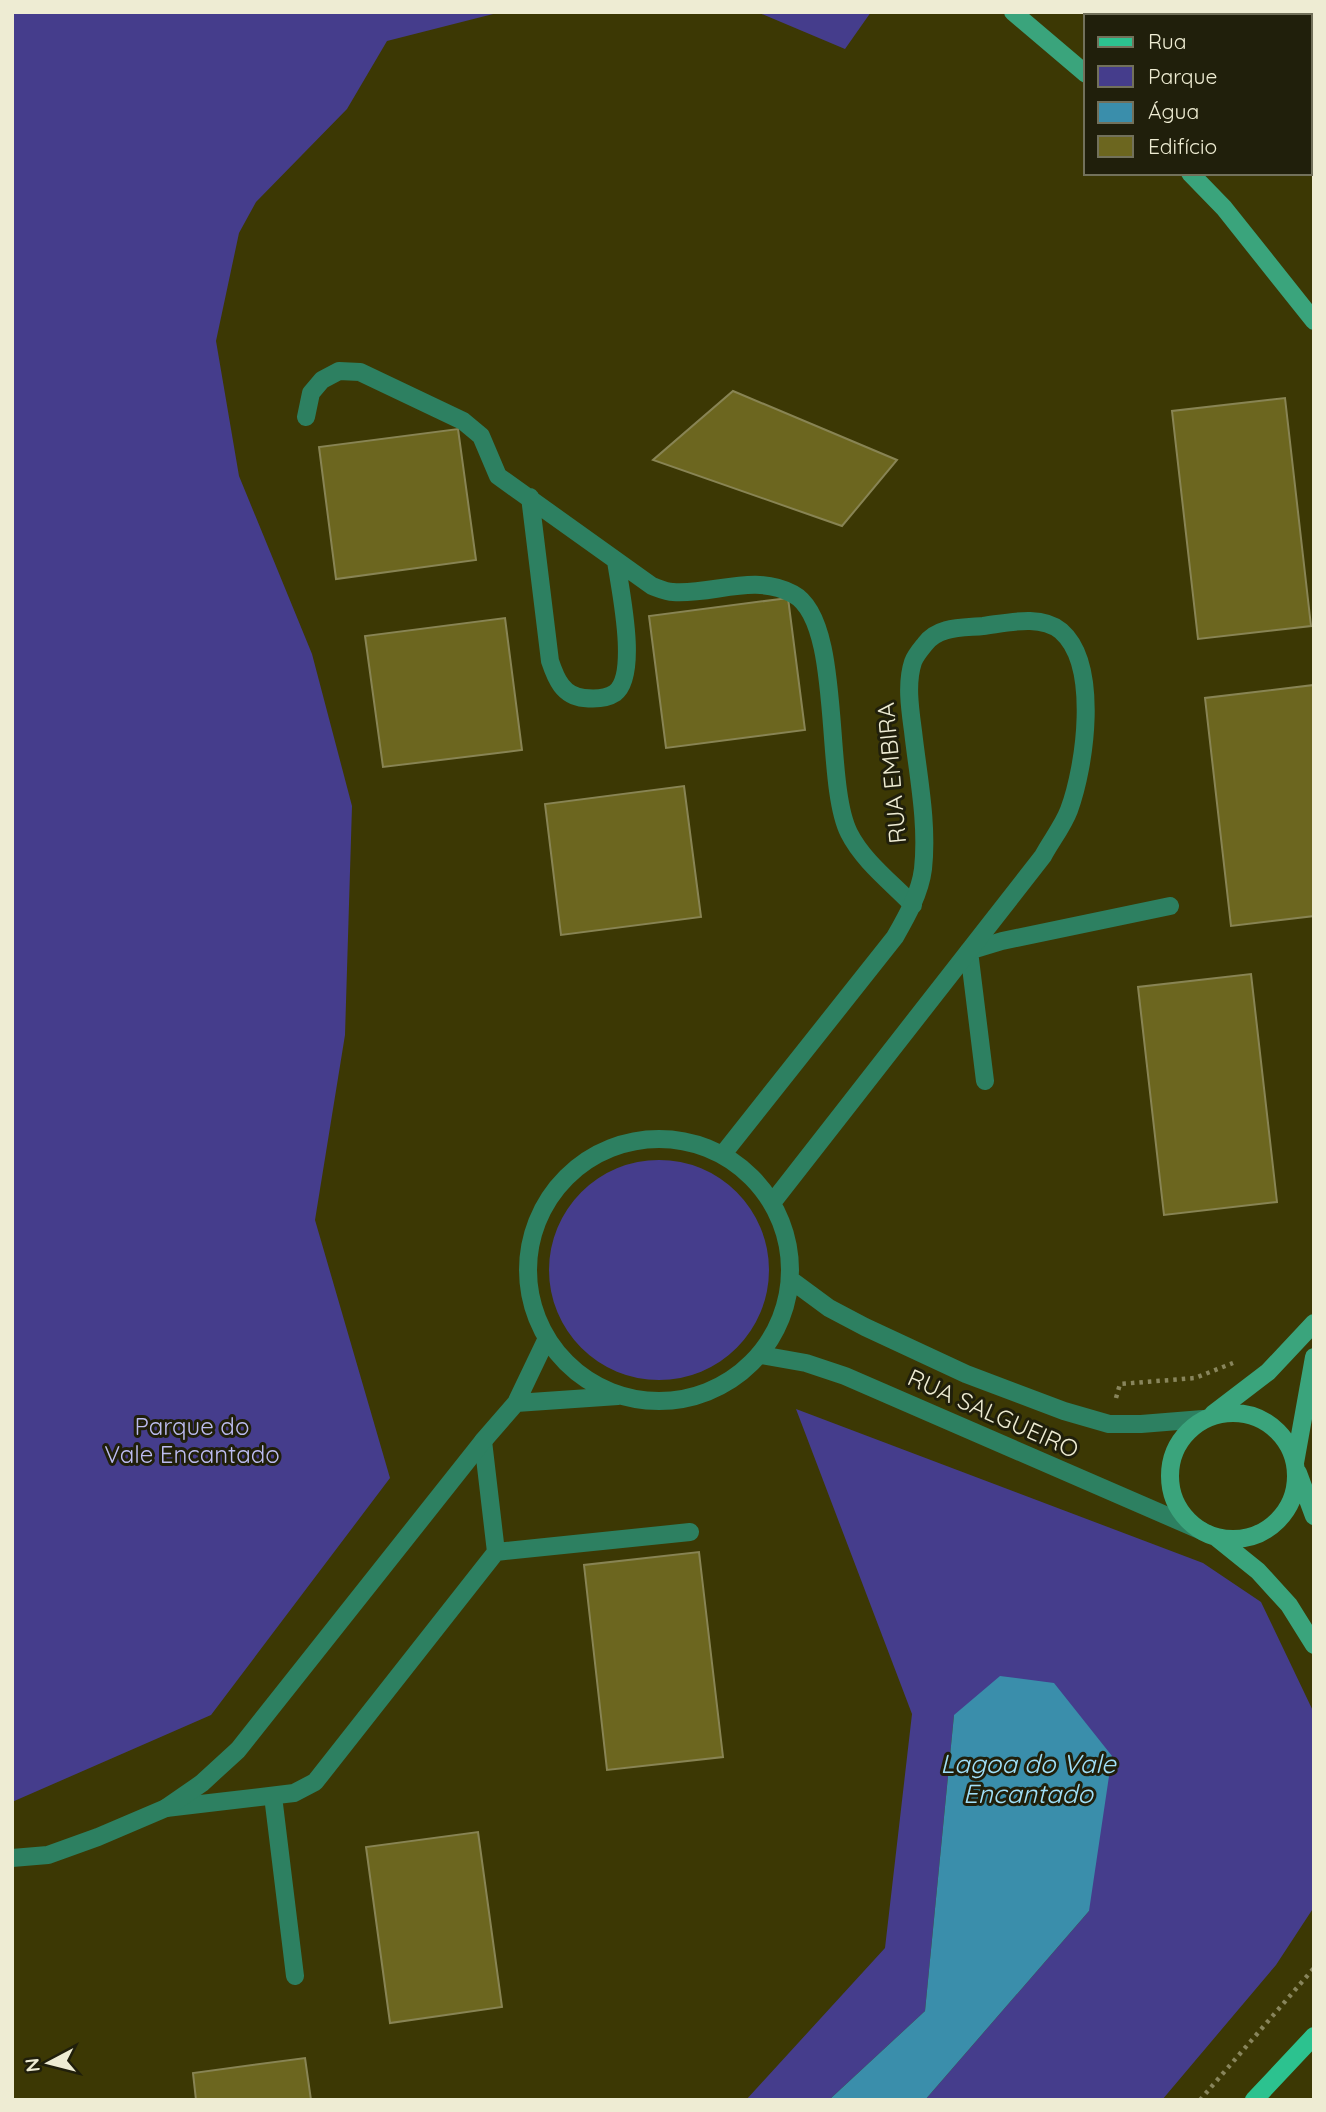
<svg xmlns="http://www.w3.org/2000/svg" width="1326" height="2112" font-family="Quicksand,sans-serif">
<style>
.green{fill:#453d8c}
.water{fill:#3a8eab}
.building{fill:#6c661f;stroke:#888454;stroke-width:2}
.lines{fill:none;stroke-linecap:round;stroke-linejoin:round}
.path{stroke:#88855c;stroke-width:4.5;stroke-dasharray:3.5 5;stroke-linecap:butt}
.lane{stroke:#2d8061;stroke-width:18}
.street{stroke:#2d8061;stroke-width:18}
.secondary{stroke:#3aa47c;stroke-width:18}
.primary{stroke:#2cc28f;stroke-width:18}
.labels{text-anchor:middle;stroke-width:6;stroke-linejoin:round;paint-order:stroke}
.street-label{font-size:24px;fill:#eeecd3;stroke:#201f0b}
.park-label{font-size:24px;fill:#bcbcf0;stroke:#201f0b}
.water-label{font-size:26px;font-style:italic;fill:#a1e0f9;stroke:#201f0b}
</style>
<rect width="100%" height="100%" fill="#3c3804"/>
<path class="green" d="M 12,12 L 501,12 L 387,41 L 347,109 L 256,202 L 239,233 L 216,341 L 239,476 L 312,654 L 352,806 L 345,1035 L 315,1220 L 390,1478 L 211,1715 L 12,1802 Z
M 757,12 L 871,12 L 845,49 Z
M549 1270a110 110 0 1 1 220 0a110 110 0 1 1-220 0Z
M 796,1409 L 1203,1563 L 1261,1602 L 1314,1713 L 1314,1907 L 1276,1965 L 1162,2100 L 925,2100 L 1089,1911 L 954,1715 L 925,2011 L 829,2100 L 746,2100 L 885,1948 L 912,1714 Z"/>
<path class="water" d="M 1000,1676 L 1054,1683 L 1112,1756 L 1089,1911 L 925,2100 L 829,2100 L 925,2011 L 954,1715 Z"/>
<path class="building" d="M 733,391 L 897,460 L 842,526 L 653,460 Z
M 1285,398 L 1311,626 L 1198,639 L 1172,411 Z
M 458,429 L 476,560 L 336,579 L 319,447 Z
M 788,598 L 805,730 L 666,748 L 649,616 Z
M 505,618 L 522,750 L 383,767 L 365,636 Z
M 1314,685 L 1314,916 L 1231,926 L 1205,698 Z
M 684,786 L 701,917 L 561,935 L 545,804 Z
M 1251,974 L 1277,1202 L 1164,1215 L 1138,987 Z
M 699,1552 L 723,1757 L 607,1770 L 584,1565 Z
M 478,1832 L 502,2007 L 390,2023 L 366,1847 Z
M 305,2058 L 311,2100 L 196,2100 L 193,2073 Z"/>
<g class="lines">
<path class="path" d="M 1116,1398 L 1120,1384 L 1195,1378 L 1233,1363
M 1200,2100 L 1314,1968"/>
<path class="lane" d="M 306,417 L 311,393 L 322,380 L 339,371 L 360,372 L 463,421 L 481,436 L 498,476 L 652,586 C 658,588 666,592 673,592 C 714,595 754,573 793,594 C 844,621 823,782 849,833 C 863,861 892,883 913,905
M 530,497 L 550,661 C 556,679 563,696 584,698 C 593,699 606,699 615,693 C 639,675 620,589 616,561
M 985,1081 L 969,951 L 1002,941 L 1170,906
M 496,1552 L 690,1532
M 273,1796 L 295,1976
M 166,1808 L 294,1793 L 315,1782 L 496,1552 L 483,1441"/>
<path class="street" d="M528 1270a131 131 0 1 1 262 0a131 131 0 1 1-262 0Z
M 723,1154 L 895,937 C 907,916 920,893 923,869 C 928,823 918,776 913,731 C 910,709 906,683 913,662 C 915,656 921,649 925,644 C 938,626 963,628 983,626 C 1007,623 1041,614 1061,631 C 1100,665 1085,767 1069,810 C 1063,826 1051,841 1043,856 L 772,1203
M 791,1280 L 829,1308 L 865,1327 L 966,1374 L 1064,1411 L 1109,1424 L 1141,1424 L 1203,1419
M 761,1355 L 806,1363 L 845,1376 L 1202,1531
M 516,1403 L 618,1396
M 12,1858 L 48,1855 L 98,1837 L 166,1808 L 202,1783 L 238,1750 L 483,1441 L 516,1403 L 547,1338"/>
<path class="secondary" d="M 1013,12 L 1086,74
M 1190,173 L 1224,208 L 1314,321
M1170 1476a63 63 0 1 1 126 0a63 63 0 1 1-126 0Z
M 1213,1414 L 1268,1372 L 1314,1323
M 1295,1463 L 1314,1357
M 1298,1473 L 1314,1516
M 1217,1538 L 1258,1571 L 1289,1605 L 1314,1645"/>
<path class="primary" d="M 1254,2100 L 1314,2036"/>
</g>
<g class="labels">
<g class="street-label">
<text transform="translate(892 773) rotate(-95)" y="8">RUA EMBIRA</text>
<text transform="translate(993 1414) rotate(24)" y="8">RUA SALGUEIRO</text>
</g>
<g class="park-label">
<text x="192" y="1435">Parque do<tspan x="192" dy="28">Vale Encantado</tspan></text>
</g>
<g class="water-label">
<text x="1028" y="1773">Lagoa do Vale<tspan x="1028" dy="30">Encantado</tspan></text>
</g>
</g>
<rect width="1326" height="2112" fill="none" stroke="#eeecd3" stroke-width="28"/>
<rect x="1084" y="14" width="228" height="161" fill="#201f0b" stroke="#72715b" stroke-width="2"/>
<rect x="1098" y="37" width="35" height="10" fill="#2cc28f" stroke="#72715b" stroke-width="2"/>
<text x="1148" y="49" font-size="21" fill="#eeecd3">Rua</text>
<rect x="1098" y="66" width="35" height="21" fill="#453d8c" stroke="#72715b" stroke-width="2"/>
<text x="1148" y="84" font-size="21" fill="#eeecd3">Parque</text>
<rect x="1098" y="102" width="35" height="21" fill="#3a8eab" stroke="#72715b" stroke-width="2"/>
<text x="1148" y="119" font-size="21" fill="#eeecd3">Água</text>
<rect x="1098" y="136" width="35" height="21" fill="#6c661f" stroke="#72715b" stroke-width="2"/>
<text x="1148" y="154" font-size="21" fill="#eeecd3">Edifício</text>
<g transform="translate(49 2063) rotate(263)" stroke="#201f0b" stroke-width="5" paint-order="stroke">
<path d="M0-5L12 26L0 18L-12 26Z" fill="#eeecd3"/>
<text y="-10" font-size="19" font-weight="bold" text-anchor="middle" fill="#eeecd3">N</text>
</g>
</svg>
